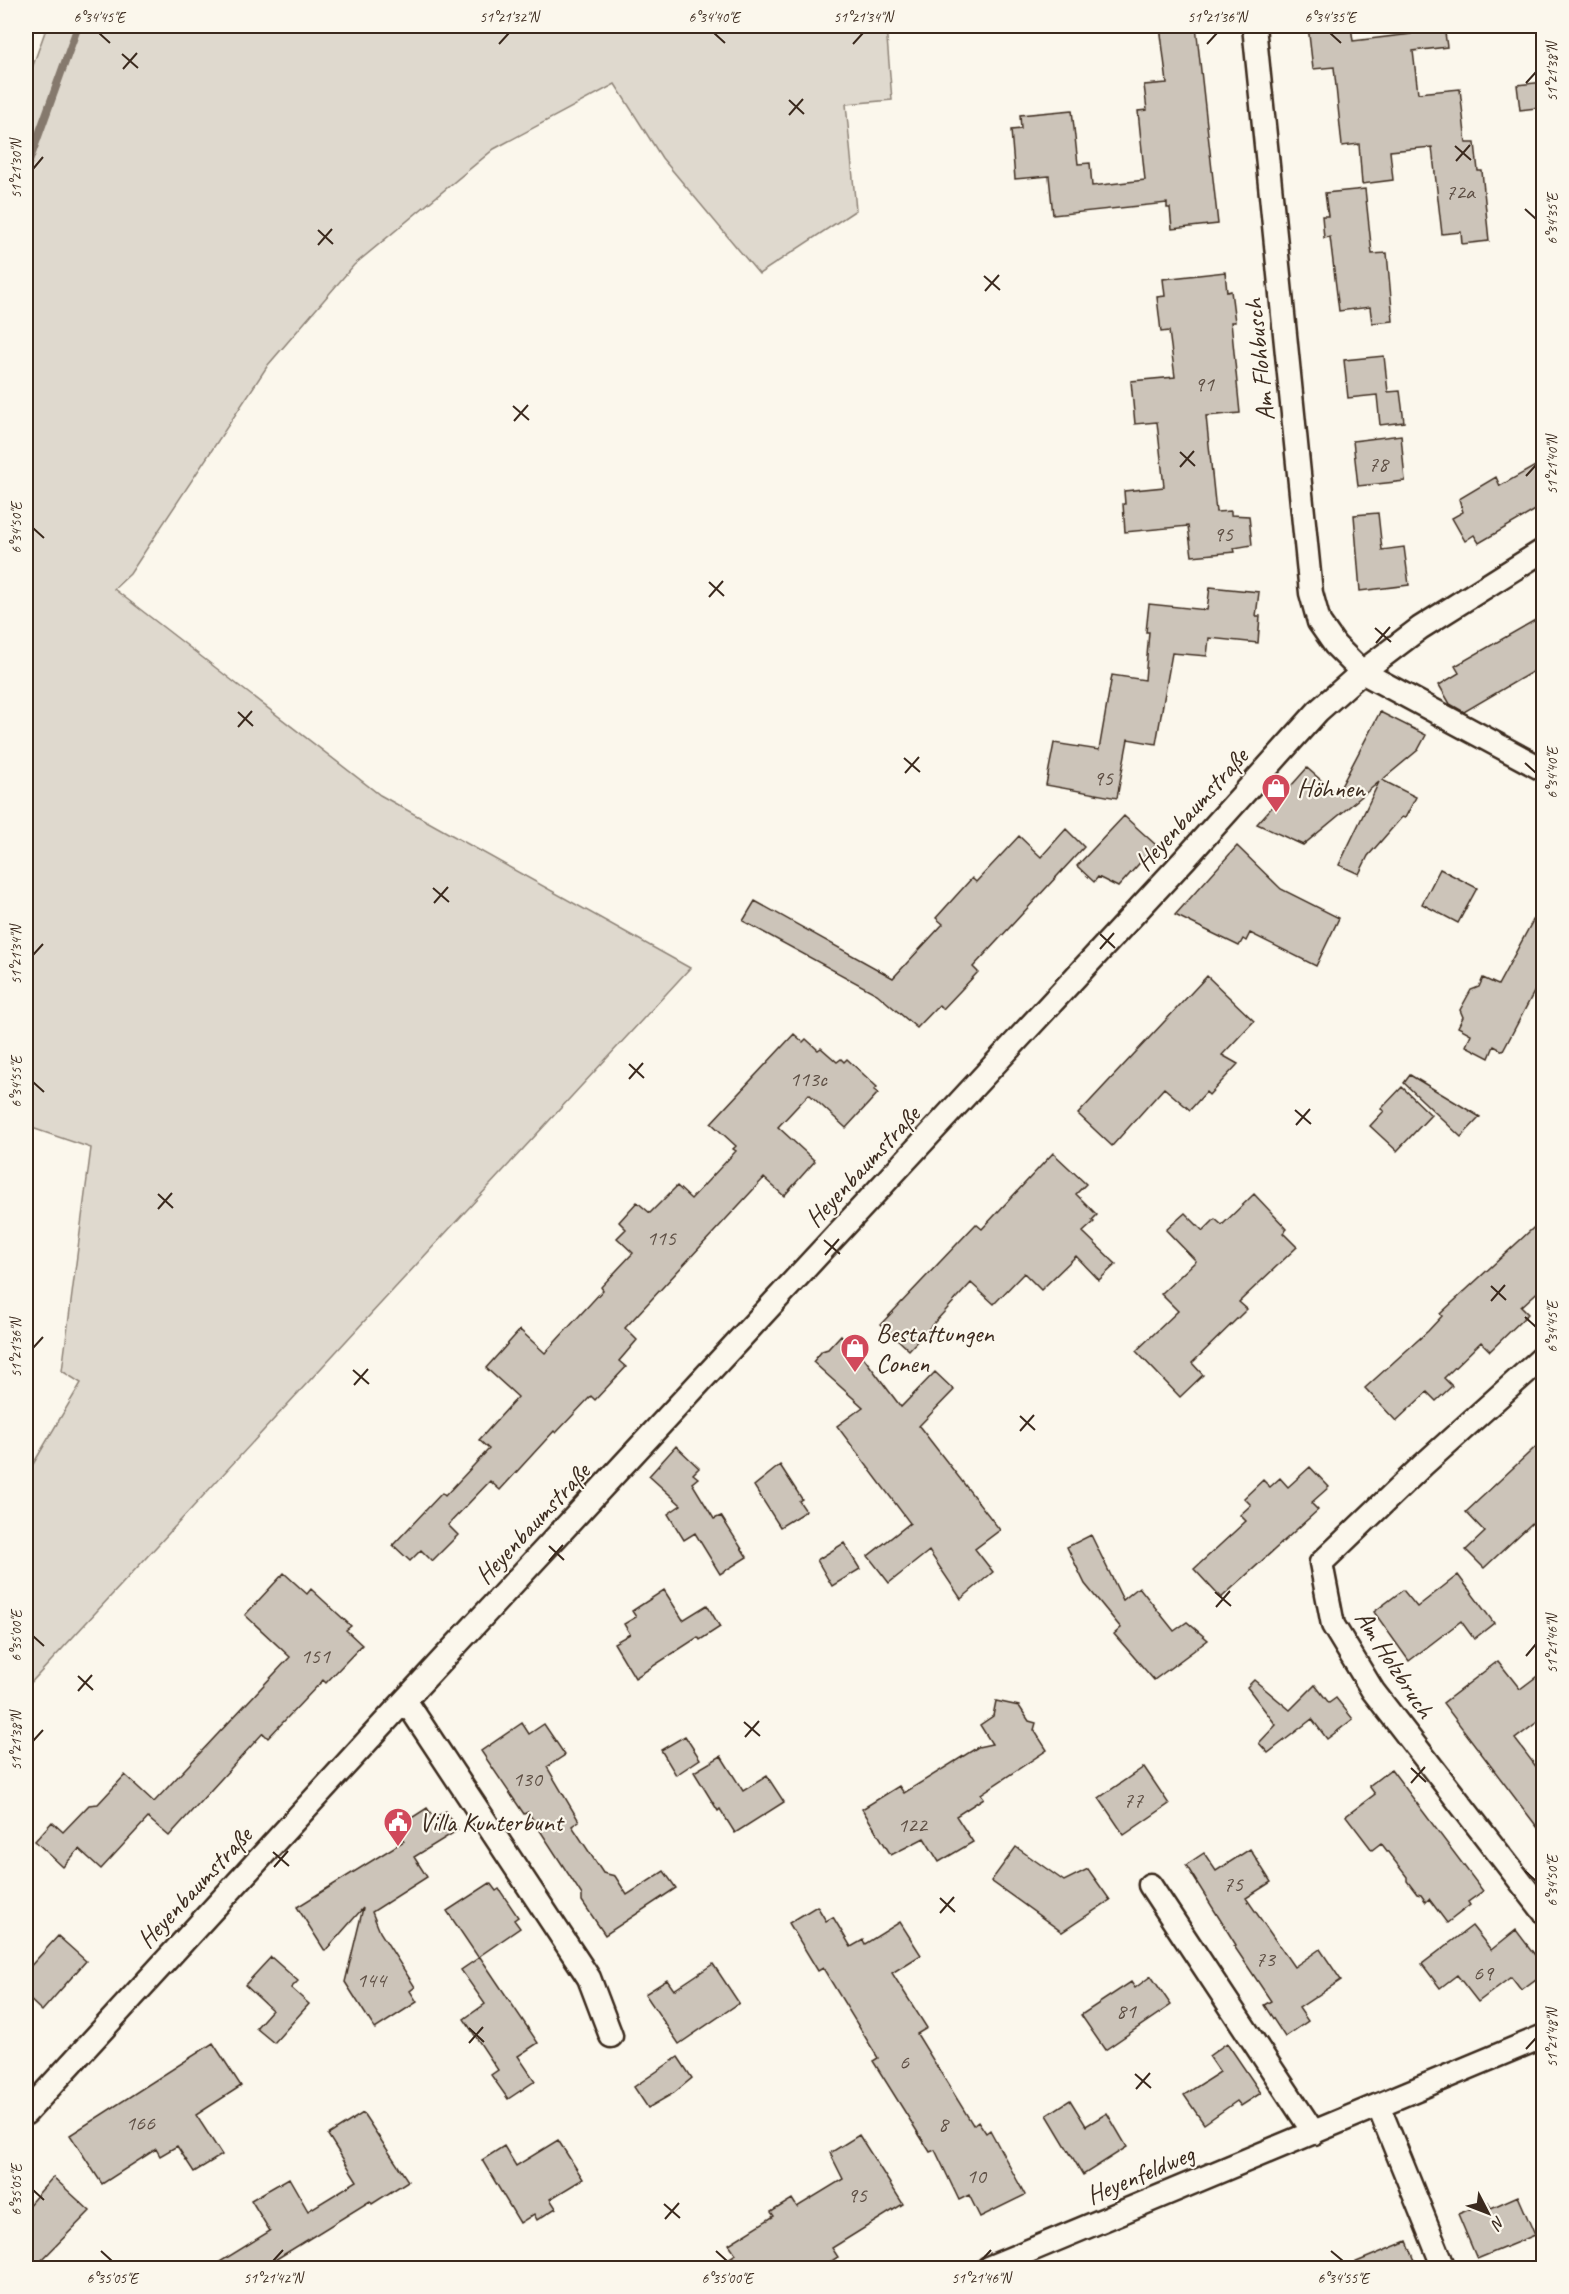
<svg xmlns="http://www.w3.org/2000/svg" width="1569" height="2294" font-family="Caveat,sans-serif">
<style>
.green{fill:#dfd9ce;stroke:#8d8276;stroke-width:1.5}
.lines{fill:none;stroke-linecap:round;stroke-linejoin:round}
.stream{stroke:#85796d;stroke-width:8}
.building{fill:#ccc4b9;stroke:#3b2a1e;stroke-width:1.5}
.street-casing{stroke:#3b2a1e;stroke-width:27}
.street{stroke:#fbf7ec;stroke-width:22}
.ticks{fill:none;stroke:#3b2a1e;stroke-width:2}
.labels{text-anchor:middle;stroke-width:4.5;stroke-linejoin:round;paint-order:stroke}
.number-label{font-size:22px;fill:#5f5045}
.street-label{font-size:26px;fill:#3b2a1e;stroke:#fbf7ec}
.poi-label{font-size:26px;fill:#3b2a1e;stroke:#fbf7ec;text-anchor:start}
.neatline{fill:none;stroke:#3b2a1e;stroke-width:2}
.ticks-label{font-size:15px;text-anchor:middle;fill:#3b2a1e}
</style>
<rect width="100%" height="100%" fill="#fbf7ec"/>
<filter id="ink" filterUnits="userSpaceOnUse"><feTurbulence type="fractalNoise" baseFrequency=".0167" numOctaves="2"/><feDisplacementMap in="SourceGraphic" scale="12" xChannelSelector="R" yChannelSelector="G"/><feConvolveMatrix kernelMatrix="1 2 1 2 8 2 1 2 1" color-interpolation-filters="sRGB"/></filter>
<g filter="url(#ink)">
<path class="green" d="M 47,26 L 886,26 L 892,100 L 846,104 L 856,210 L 759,274 L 662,158 L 615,84 L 494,149 L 354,265 L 268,365 L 130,574 L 114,589 L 380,795 L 690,968 L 26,1688 L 26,1476 L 81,1383 L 62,1371 L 91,1148 L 26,1126 L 26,85 Z"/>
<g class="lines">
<path class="stream" d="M 26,170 L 78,26"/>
</g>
<path class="building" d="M 1160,26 L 1196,26 L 1218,224 L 1172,229 L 1170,208 L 1167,208 L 1167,203 L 1053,215 L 1049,176 L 1015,179 L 1011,130 L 1021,129 L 1020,115 L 1072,110 L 1078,164 L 1090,163 L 1092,186 L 1145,180 L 1138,111 L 1147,110 L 1144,85 L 1167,83 Z
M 1308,26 L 1351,26 L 1353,41 L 1411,34 L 1410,26 L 1444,26 L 1447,47 L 1413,51 L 1418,93 L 1460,89 L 1466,143 L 1475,143 L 1478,171 L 1482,171 L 1489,241 L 1462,244 L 1461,232 L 1442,234 L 1432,147 L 1390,151 L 1393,180 L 1362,184 L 1359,144 L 1342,146 L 1334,67 L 1313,69 Z
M 1544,82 L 1544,107 L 1520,110 L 1517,85 Z
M 1365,189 L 1372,254 L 1387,253 L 1393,321 L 1372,323 L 1370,307 L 1339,311 L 1330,237 L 1324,238 L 1322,216 L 1328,216 L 1325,193 Z
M 1225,272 L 1227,292 L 1231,291 L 1235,322 L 1231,322 L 1240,413 L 1206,416 L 1216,512 L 1231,511 L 1231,515 L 1249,516 L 1252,545 L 1234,548 L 1235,552 L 1192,556 L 1188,526 L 1125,532 L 1123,504 L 1125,504 L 1124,491 L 1164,487 L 1157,422 L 1135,424 L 1131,381 L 1175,377 L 1169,331 L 1161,332 L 1157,297 L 1165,296 L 1163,279 Z
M 1384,356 L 1388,392 L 1400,391 L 1404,422 L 1380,425 L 1377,395 L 1348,398 L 1344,360 Z
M 1401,435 L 1405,481 L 1358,486 L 1353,441 Z
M 1544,461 L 1544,505 L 1479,543 L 1474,535 L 1465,541 L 1452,518 L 1463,512 L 1459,499 L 1496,477 L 1500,486 Z
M 1378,513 L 1382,550 L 1404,547 L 1409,585 L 1360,591 L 1354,515 Z
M 1210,587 L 1259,592 L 1256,616 L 1260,616 L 1258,643 L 1209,638 L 1207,656 L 1172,653 L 1156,744 L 1128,739 L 1117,798 L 1046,785 L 1054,743 L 1099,750 L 1112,675 L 1145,680 L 1149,632 L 1146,632 L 1149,604 L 1207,610 Z
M 1544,615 L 1544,665 L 1464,712 L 1450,704 L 1439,685 L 1459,673 L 1455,666 Z
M 1380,712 L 1426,735 L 1418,750 L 1382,780 L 1416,797 L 1405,818 L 1402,817 L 1368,856 L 1359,874 L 1339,865 L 1379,782 L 1303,845 L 1257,824 L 1307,768 L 1337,794 Z
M 1124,816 L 1156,845 L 1118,887 L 1098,877 L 1094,882 L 1077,866 Z
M 1066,829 L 1084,847 L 973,967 L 978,972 L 943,1009 L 939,1005 L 917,1028 L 877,994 L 743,921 L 755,901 L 893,978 L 943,924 L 936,918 L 972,878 L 976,882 L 1019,836 L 1041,857 Z
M 1237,846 L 1281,889 L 1339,918 L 1316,966 L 1250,933 L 1246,941 L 1243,939 L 1239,946 L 1175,915 Z
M 1440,869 L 1477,888 L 1458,923 L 1422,904 Z
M 1544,900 L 1544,973 L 1503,1051 L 1494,1046 L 1489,1058 L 1466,1046 L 1471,1034 L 1458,1027 L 1463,1017 L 1460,1010 L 1471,990 L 1479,987 L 1483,978 L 1498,985 Z
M 1207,976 L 1254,1021 L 1222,1055 L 1238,1064 L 1209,1095 L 1206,1092 L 1190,1110 L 1164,1088 L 1112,1146 L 1078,1114 Z
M 794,1034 L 803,1042 L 806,1039 L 818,1050 L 821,1048 L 837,1062 L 841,1059 L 844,1062 L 847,1059 L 877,1087 L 874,1090 L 878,1093 L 846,1128 L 809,1094 L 778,1127 L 815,1161 L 784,1196 L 764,1178 L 625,1328 L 637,1340 L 619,1361 L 626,1367 L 595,1400 L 591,1396 L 556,1433 L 554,1431 L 500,1490 L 490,1481 L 448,1525 L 458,1535 L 432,1561 L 421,1550 L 410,1561 L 393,1545 L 442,1493 L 445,1496 L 489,1449 L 479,1440 L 518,1397 L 486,1368 L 520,1330 L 545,1353 L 603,1290 L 601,1287 L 633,1253 L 617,1238 L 626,1229 L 619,1222 L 637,1202 L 650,1213 L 677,1186 L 691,1199 L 736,1151 L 733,1149 L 736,1146 L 711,1123 Z
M 1410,1075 L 1480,1117 L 1461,1137 L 1404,1083 Z
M 1402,1087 L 1431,1115 L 1397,1151 L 1370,1126 L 1384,1111 L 1381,1109 Z
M 1053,1153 L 1086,1184 L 1076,1194 L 1097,1215 L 1092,1220 L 1094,1222 L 1083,1232 L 1116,1264 L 1099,1280 L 1076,1256 L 1041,1290 L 1024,1273 L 994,1304 L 971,1283 L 909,1350 L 881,1324 L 976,1224 L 982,1229 Z
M 1254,1194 L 1287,1229 L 1283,1233 L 1297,1247 L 1239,1302 L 1247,1309 L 1192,1363 L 1203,1375 L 1180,1397 L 1136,1351 L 1178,1311 L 1161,1294 L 1196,1261 L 1166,1230 L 1185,1213 L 1203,1231 L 1215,1219 L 1222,1225 Z
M 1544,1218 L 1544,1286 L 1521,1307 L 1528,1314 L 1490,1351 L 1481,1342 L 1444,1378 L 1452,1386 L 1436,1401 L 1427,1392 L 1396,1421 L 1365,1388 L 1428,1331 L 1442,1316 L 1440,1314 Z
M 841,1335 L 845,1340 L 848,1337 L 901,1407 L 935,1372 L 954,1390 L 919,1426 L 1000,1530 L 975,1549 L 993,1572 L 961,1599 L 929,1551 L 889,1583 L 868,1556 L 910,1523 L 837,1426 L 863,1407 L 813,1362 L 822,1351 L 828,1349 Z
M 1544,1439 L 1544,1512 L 1484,1568 L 1466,1550 L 1485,1532 L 1466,1512 Z
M 676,1446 L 699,1468 L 693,1474 L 698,1478 L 692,1483 L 714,1519 L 721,1516 L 747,1557 L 720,1574 L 695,1533 L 684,1540 L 668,1514 L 681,1505 L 649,1476 Z
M 780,1465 L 802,1499 L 799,1501 L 806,1511 L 780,1527 L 754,1486 Z
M 1310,1467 L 1329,1487 L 1311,1503 L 1318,1510 L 1221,1598 L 1194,1569 L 1246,1521 L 1240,1515 L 1251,1505 L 1244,1498 L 1263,1480 L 1270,1487 L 1280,1478 L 1288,1487 Z
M 1091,1535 L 1123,1600 L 1139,1587 L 1174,1631 L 1187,1622 L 1208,1640 L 1154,1680 L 1114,1634 L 1121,1628 L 1085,1584 L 1067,1547 Z
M 844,1543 L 860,1569 L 832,1586 L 817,1560 Z
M 284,1573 L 307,1594 L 311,1589 L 351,1626 L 346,1630 L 362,1645 L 326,1683 L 323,1680 L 268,1738 L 263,1733 L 169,1836 L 148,1818 L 101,1869 L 79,1849 L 63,1867 L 35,1841 L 52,1822 L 63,1832 L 89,1805 L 98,1804 L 125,1775 L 154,1802 L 290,1657 L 245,1615 Z
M 1458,1575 L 1494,1623 L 1474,1639 L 1461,1621 L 1409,1661 L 1374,1612 L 1403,1590 L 1417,1607 Z
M 664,1590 L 683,1620 L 707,1605 L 720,1627 L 700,1640 L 698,1637 L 635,1678 L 614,1643 L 630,1634 L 624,1624 L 636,1617 L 632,1611 Z
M 1498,1661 L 1520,1689 L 1544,1671 L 1544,1717 L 1515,1739 L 1544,1777 L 1544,1836 L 1443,1703 Z
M 1254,1680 L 1290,1710 L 1315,1685 L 1329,1703 L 1336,1698 L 1353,1719 L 1327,1739 L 1312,1719 L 1268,1753 L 1259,1743 L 1276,1725 L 1247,1687 Z
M 996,1701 L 1019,1706 L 1029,1721 L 1036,1723 L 1034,1730 L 1047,1750 L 981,1794 L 984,1798 L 956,1816 L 973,1842 L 939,1862 L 924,1838 L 891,1855 L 862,1809 L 899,1786 L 904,1793 L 978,1747 L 992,1744 L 980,1725 L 993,1716 Z
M 522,1723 L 529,1734 L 544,1724 L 565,1755 L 547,1767 L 579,1821 L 572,1826 L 603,1873 L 615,1876 L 627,1895 L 664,1871 L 676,1888 L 605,1935 L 582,1901 L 582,1895 L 528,1812 L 524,1814 L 481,1751 Z
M 685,1736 L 700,1759 L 676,1775 L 661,1750 Z
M 721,1756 L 743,1791 L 767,1776 L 784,1802 L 735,1833 L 720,1809 L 718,1811 L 694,1772 Z
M 1144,1767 L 1169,1804 L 1124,1835 L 1099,1798 Z
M 1391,1769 L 1483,1891 L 1468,1902 L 1470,1905 L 1447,1923 L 1429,1899 L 1426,1902 L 1421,1895 L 1417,1894 L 1407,1881 L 1407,1877 L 1381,1843 L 1372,1850 L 1346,1816 L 1375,1794 L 1369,1786 Z
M 427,1808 L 434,1818 L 446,1811 L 458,1830 L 414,1857 L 427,1877 L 372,1912 L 380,1932 L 415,1987 L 410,1991 L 417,2002 L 375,2029 L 345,1982 L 363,1908 L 325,1951 L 297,1907 L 404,1841 L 396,1828 Z
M 1016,1847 L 1064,1881 L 1088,1869 L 1110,1900 L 1062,1932 L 991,1881 Z
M 1250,1849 L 1271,1882 L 1246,1898 L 1294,1967 L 1320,1949 L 1341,1980 L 1299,2008 L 1308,2021 L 1285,2037 L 1264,2005 L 1271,2001 L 1234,1946 L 1236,1945 L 1186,1865 L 1204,1853 L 1216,1871 Z
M 490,1883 L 496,1891 L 499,1889 L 518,1917 L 514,1920 L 520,1928 L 478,1957 L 447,1911 Z
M 817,1906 L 826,1921 L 833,1917 L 851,1947 L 863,1940 L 865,1944 L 900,1922 L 921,1955 L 892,1973 L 927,2028 L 917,2034 L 973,2125 L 978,2121 L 986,2133 L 990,2130 L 1025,2195 L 980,2217 L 969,2195 L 959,2200 L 935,2150 L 930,2152 L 873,2061 L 878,2058 L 823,1968 L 818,1971 L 789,1923 Z
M 1472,1926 L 1491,1950 L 1516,1930 L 1544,1967 L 1544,1973 L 1521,1990 L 1511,1977 L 1478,2002 L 1457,1975 L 1440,1988 L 1422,1964 Z
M 58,1936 L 86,1961 L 42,2011 L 26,1996 L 26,1971 Z
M 271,1957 L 298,1981 L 291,1988 L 309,2004 L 274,2043 L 256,2028 L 272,2010 L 245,1985 Z
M 480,1957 L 538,2043 L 518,2056 L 535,2081 L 508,2099 L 491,2075 L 498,2070 L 464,2019 L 485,2004 L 461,1970 Z
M 713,1964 L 739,2003 L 679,2044 L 645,1994 L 667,1980 L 674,1990 Z
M 1151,1976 L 1171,2005 L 1105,2050 L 1081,2015 L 1131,1982 L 1135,1988 Z
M 213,2043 L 241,2086 L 196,2115 L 222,2155 L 194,2172 L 177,2146 L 160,2156 L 156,2149 L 102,2184 L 70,2135 Z
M 1227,2043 L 1261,2093 L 1241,2106 L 1237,2101 L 1204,2124 L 1184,2095 L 1220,2072 L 1209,2056 Z
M 678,2057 L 692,2078 L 674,2093 L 648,2108 L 634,2087 Z
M 1070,2100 L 1086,2126 L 1107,2113 L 1127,2147 L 1083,2175 L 1047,2115 Z
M 363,2113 L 408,2181 L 372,2204 L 370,2201 L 262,2268 L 210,2268 L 270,2231 L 251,2200 L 258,2196 L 289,2178 L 308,2211 L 357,2181 L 328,2135 Z
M 859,2135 L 903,2204 L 832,2248 L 838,2257 L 820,2268 L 714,2268 L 736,2254 L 729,2244 L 774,2216 L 771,2212 L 792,2199 L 797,2207 L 843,2179 L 830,2153 Z
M 558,2140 L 583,2179 L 550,2199 L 556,2208 L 537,2220 L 534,2214 L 520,2223 L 482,2160 L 504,2146 L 516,2166 Z
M 53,2177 L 90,2211 L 34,2268 L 26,2268 L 26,2208 Z
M 1518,2196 L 1535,2235 L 1477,2259 L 1458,2214 L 1488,2202 L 1491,2208 Z
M 1407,2241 L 1418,2268 L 1342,2268 Z"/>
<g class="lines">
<g class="street-casing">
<path id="street" d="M 1254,26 L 1311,593 L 1319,622 L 1335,645 L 1362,672 L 1544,770
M 1544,1356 L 1423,1465 L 1321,1563 L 1333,1625 L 1373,1691 L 1544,1912
M 405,1700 L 589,1978 L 611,2036
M 1150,1885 L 1314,2133
M 1378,2105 L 1444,2268
M 26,2113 L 405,1700 L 1185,859 L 1318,711 L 1362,672 L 1420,628 L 1544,550
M 988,2268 L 1544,2036"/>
</g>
<use href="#street" class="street"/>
</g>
</g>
<path class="ticks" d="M 99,33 L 110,43M 714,33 L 725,43M 1330,33 L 1341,43M 499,44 L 509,33M 853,44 L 863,33M 1207,44 L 1217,33M 122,54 L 138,68M 123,69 L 137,53M 1526,83 L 1536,72M 789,100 L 804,114M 789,115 L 803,99M 1455,146 L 1471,160M 1456,161 L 1470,145M 33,169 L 43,157M 1525,209 L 1536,219M 318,230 L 333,244M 318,245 L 332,229M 984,276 L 1000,290M 985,291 L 999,275M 513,406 L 529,420M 514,421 L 528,405M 1180,452 L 1195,466M 1180,467 L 1194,451M 1526,476 L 1536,465M 33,528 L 44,538M 709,582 L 724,596M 709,597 L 723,581M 1375,628 L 1391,642M 1376,643 L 1390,627M 238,712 L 253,726M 238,727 L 252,711M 904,758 L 920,772M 1525,763 L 1536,773M 905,773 L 919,757M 433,888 L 449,902M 434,903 L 448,887M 1100,934 L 1115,948M 1100,949 L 1114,933M 33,955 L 43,944M 629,1064 L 644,1078M 629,1079 L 643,1063M 33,1082 L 44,1092M 1295,1110 L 1311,1124M 1296,1125 L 1310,1109M 158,1194 L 173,1208M 158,1209 L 172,1193M 824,1240 L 840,1254M 825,1255 L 839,1239M 1491,1286 L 1506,1300M 1491,1301 L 1505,1285M 1525,1317 L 1536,1327M 33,1348 L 43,1337M 353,1370 L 369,1384M 354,1385 L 368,1369M 1020,1416 L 1035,1430M 1020,1431 L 1034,1415M 549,1546 L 564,1560M 549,1561 L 563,1545M 1215,1592 L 1231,1606M 1216,1607 L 1230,1591M 33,1636 L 44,1646M 1526,1656 L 1536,1644M 78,1676 L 93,1690M 78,1691 L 92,1675M 744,1722 L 760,1736M 745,1737 L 759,1721M 33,1741 L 43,1730M 1411,1768 L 1426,1782M 1411,1783 L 1425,1767M 273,1852 L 289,1866M 274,1867 L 288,1851M 1525,1871 L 1536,1881M 940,1898 L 955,1912M 940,1913 L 954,1897M 469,2028 L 484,2042M 469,2043 L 483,2027M 1526,2049 L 1536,2038M 1135,2074 L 1151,2088M 1136,2089 L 1150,2073M 33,2190 L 44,2200M 664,2204 L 680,2218M 665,2219 L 679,2203M 101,2251 L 112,2261M 716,2251 L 727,2261M 1331,2251 L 1343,2261M 273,2261 L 283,2250M 981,2261 L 991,2250"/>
<defs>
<g id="shop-pin" transform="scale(1.5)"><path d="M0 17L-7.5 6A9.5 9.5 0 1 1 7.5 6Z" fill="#d1495b" stroke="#fbf7ec"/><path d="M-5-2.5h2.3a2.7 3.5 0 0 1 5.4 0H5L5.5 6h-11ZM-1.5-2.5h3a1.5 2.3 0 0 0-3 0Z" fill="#fff"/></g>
<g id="civic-pin" transform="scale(1.5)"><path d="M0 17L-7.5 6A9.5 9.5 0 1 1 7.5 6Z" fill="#d1495b" stroke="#fbf7ec"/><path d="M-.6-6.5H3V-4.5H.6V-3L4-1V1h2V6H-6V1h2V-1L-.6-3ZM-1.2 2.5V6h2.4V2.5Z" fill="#fff"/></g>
</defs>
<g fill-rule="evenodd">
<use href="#shop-pin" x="1276" y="788"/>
<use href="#shop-pin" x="855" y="1348"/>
<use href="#civic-pin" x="398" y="1822"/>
</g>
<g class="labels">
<g class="number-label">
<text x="1460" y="199">72a</text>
<text x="1204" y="391">91</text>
<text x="1378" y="471">78</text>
<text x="1223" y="541">95</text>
<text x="1103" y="785">95</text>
<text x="808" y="1086">113c</text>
<text x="661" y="1245">115</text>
<text x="315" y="1663">151</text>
<text x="527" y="1786">130</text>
<text x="1133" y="1807">77</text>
<text x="912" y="1832">122</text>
<text x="1233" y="1891">75</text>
<text x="1265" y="1966">73</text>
<text x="1483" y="1980">69</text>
<text x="371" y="1987">144</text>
<text x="1126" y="2018">81</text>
<text x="904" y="2069">6</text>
<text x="140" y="2130">166</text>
<text x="943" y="2131">8</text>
<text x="976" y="2183">10</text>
<text x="857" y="2202">95</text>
</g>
<g class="street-label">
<text transform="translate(1259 360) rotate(-96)" y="9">Am Flohbusch</text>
<text transform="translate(1191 809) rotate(-48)" y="9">Heyenbaumstraße</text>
<text transform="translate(862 1166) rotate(-47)" y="9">Heyenbaumstraße</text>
<text transform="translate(532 1523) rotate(-47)" y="9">Heyenbaumstraße</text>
<text transform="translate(1395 1664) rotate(57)" y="9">Am Holzbruch</text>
<text transform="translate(194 1887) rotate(-47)" y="9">Heyenbaumstraße</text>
<text transform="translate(1140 2174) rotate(-23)" y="9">Heyenfeldweg</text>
</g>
<g class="poi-label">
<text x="1297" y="797">Höhnen</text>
<text x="876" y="1342">Bestattungen<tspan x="876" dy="30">Conen</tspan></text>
<text x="419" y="1831">Villa Kunterbunt</text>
</g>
</g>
<rect width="1569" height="2294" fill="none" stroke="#fbf7ec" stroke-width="66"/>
<g transform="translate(1488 2213) rotate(132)" stroke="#fbf7ec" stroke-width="4.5" paint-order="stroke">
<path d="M0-4.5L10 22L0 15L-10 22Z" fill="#3b2a1e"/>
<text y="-9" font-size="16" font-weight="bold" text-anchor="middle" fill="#3b2a1e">N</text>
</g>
<rect x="33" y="33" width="1503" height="2228" class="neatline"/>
<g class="ticks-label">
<text x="99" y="22">6°34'45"E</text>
<text x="509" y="22">51°21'32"N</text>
<text x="714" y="22">6°34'40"E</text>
<text x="863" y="22">51°21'34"N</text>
<text x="1217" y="22">51°21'36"N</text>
<text x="1330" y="22">6°34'35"E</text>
<text transform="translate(1552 72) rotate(-90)" y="5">51°21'38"N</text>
<text transform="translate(16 169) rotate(-90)" y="5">51°21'30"N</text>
<text transform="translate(1552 219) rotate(-90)" y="5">6°34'35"E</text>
<text transform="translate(1552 465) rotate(-90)" y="5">51°21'40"N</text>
<text transform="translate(16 528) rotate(-90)" y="5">6°34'50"E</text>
<text transform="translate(1552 773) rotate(-90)" y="5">6°34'40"E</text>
<text transform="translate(16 955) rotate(-90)" y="5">51°21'34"N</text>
<text transform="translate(16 1082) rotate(-90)" y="5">6°34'55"E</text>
<text transform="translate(1552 1327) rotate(-90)" y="5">6°34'45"E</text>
<text transform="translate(16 1348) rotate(-90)" y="5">51°21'36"N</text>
<text transform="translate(16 1636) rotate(-90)" y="5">6°35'00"E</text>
<text transform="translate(1552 1644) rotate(-90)" y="5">51°21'46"N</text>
<text transform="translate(16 1741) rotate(-90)" y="5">51°21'38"N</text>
<text transform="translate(1552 1881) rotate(-90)" y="5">6°34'50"E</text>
<text transform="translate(1552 2038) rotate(-90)" y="5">51°21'48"N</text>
<text transform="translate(16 2190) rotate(-90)" y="5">6°35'05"E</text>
<text x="112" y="2283">6°35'05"E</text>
<text x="273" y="2283">51°21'42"N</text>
<text x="727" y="2283">6°35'00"E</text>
<text x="981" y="2283">51°21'46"N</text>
<text x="1343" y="2283">6°34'55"E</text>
</g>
</svg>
